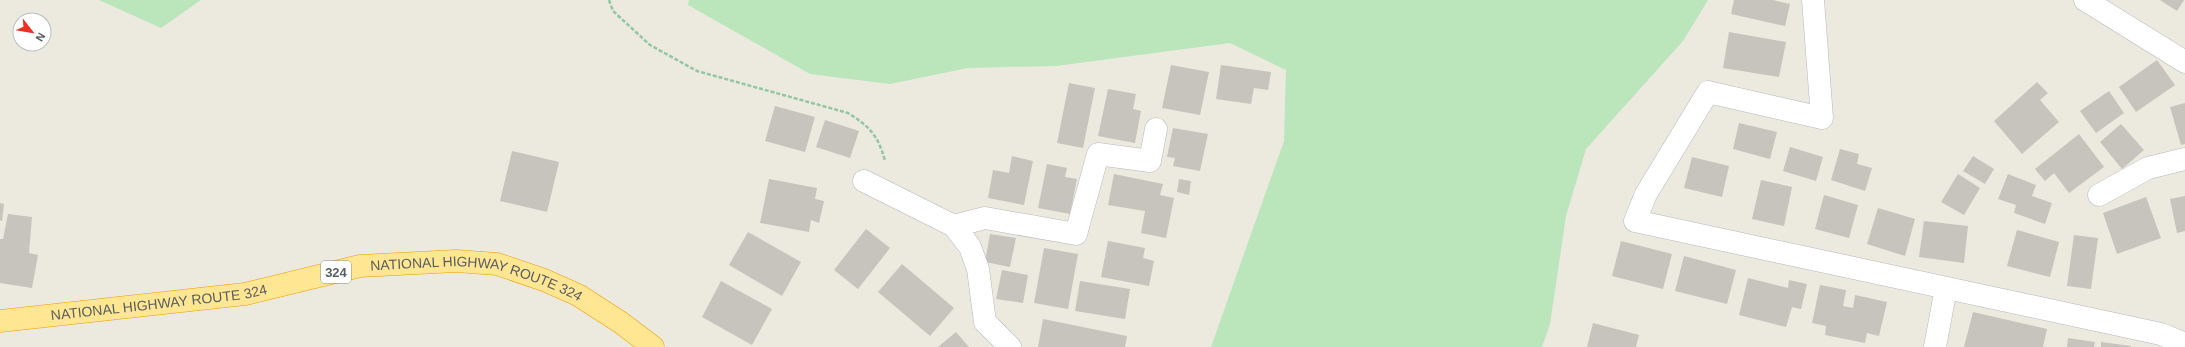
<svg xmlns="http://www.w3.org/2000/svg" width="2185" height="347" font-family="Arial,sans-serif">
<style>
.green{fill:#bbe5bb}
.building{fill:#c7c4bd}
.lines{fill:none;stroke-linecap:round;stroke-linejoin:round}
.minor-casing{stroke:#b5b8bd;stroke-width:23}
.trunk-casing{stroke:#ec9d00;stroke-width:23}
.path{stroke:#93c6a1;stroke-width:2.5;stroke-dasharray:4 2;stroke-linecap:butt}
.minor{stroke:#fff;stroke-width:22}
.trunk{stroke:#ffe693;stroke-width:22}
.labels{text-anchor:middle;stroke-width:4;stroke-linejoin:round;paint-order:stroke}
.shield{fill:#fff;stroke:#8a8e90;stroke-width:1}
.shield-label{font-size:13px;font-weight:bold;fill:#585d61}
.street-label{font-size:14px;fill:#585d61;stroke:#fff}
</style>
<rect width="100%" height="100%" fill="#ece9df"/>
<path class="green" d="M 99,0 L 201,0 L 161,28 Z
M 689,0 L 1708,0 L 1683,41 L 1586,149 L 1566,216 L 1550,324 L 1542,347 L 1211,347 L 1284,141 L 1286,70 L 1230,43 L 1056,66 L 968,68 L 890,84 L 810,74 L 688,5 Z"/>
<path class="building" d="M 1734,0 L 1773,0 L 1790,4 L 1785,26 L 1731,14 Z
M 2160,0 L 2184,0 L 2177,11 Z
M 1729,32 L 1786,42 L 1779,77 L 1723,68 Z
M 2157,60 L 2175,85 L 2136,112 L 2119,87 Z
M 1171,65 L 1209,72 L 1200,115 L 1162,108 Z
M 1221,65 L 1271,72 L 1268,90 L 1254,88 L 1251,104 L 1216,99 Z
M 2037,82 L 2048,93 L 2040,100 L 2059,122 L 2022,154 L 1994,121 Z
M 1069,83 L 1095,88 L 1083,148 L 1057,143 Z
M 1108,89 L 1136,94 L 1133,109 L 1141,111 L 1135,143 L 1098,136 Z
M 2109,91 L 2124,113 L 2096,133 L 2080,111 Z
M 2185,103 L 2185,144 L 2181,145 L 2170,107 Z
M 775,106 L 815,117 L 805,152 L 765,141 Z
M 825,120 L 859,131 L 850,158 L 816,147 Z
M 1739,123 L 1777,132 L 1770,159 L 1733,149 Z
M 2121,124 L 2144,150 L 2122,169 L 2100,142 Z
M 1173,128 L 1208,134 L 1200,171 L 1173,166 L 1175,158 L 1167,157 Z
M 2079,134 L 2104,167 L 2069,193 L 2054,173 L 2045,181 L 2035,169 Z
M 1790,147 L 1823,157 L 1816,181 L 1783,171 Z
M 1840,149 L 1859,154 L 1857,164 L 1872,168 L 1865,191 L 1831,180 Z
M 512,151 L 559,162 L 547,212 L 500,201 Z
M 1012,156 L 1033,161 L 1024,205 L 988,198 L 993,170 L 1009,173 Z
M 1973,156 L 1994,169 L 1985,184 L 1963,171 Z
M 1692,157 L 1729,166 L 1722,197 L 1684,188 Z
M 1047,164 L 1067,168 L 1065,177 L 1077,179 L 1070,214 L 1038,208 Z
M 1114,174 L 1163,184 L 1160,195 L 1174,198 L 1166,238 L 1141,233 L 1145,211 L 1108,205 Z
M 1958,174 L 1980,188 L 1964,215 L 1941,202 Z
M 2008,174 L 2036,185 L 2032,196 L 2052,203 L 2045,224 L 2014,213 L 2016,205 L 1998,199 Z
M 769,179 L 817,188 L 815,199 L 824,201 L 819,223 L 811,220 L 809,232 L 760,223 Z
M 1179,179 L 1191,181 L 1189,195 L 1177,192 Z
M 1761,180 L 1792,187 L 1784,226 L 1752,219 Z
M 1824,195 L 1858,205 L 1849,238 L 1815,229 Z
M 2185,196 L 2185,231 L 2177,233 L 2170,199 Z
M 2146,197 L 2161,238 L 2117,254 L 2103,213 Z
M 0,203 L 4,204 L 2,221 L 0,220 Z
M 1878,208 L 1915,219 L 1905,256 L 1867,244 Z
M 8,214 L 32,217 L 29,253 L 38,255 L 32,288 L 0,283 L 0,239 L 3,239 Z
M 1924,221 L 1968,226 L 1964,263 L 1919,257 Z
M 866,229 L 890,248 L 858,289 L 834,270 Z
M 2017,230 L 2059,242 L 2050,277 L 2007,266 Z
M 748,232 L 801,262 L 782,296 L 729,265 Z
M 990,234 L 1016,238 L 1010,267 L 985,262 Z
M 2074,235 L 2098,238 L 2091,289 L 2067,286 Z
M 1108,241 L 1145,248 L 1143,258 L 1154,261 L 1149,286 L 1101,277 Z
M 1621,241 L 1672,254 L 1663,289 L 1612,276 Z
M 1044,248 L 1078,254 L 1068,309 L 1034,303 Z
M 1684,256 L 1736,270 L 1727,304 L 1675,291 Z
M 902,264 L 954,308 L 930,336 L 878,292 Z
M 1002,270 L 1028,275 L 1023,303 L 996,299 Z
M 1748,278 L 1788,288 L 1789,280 L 1807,284 L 1801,309 L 1792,307 L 1786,327 L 1739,315 Z
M 721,281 L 772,309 L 752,345 L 702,317 Z
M 1080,281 L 1130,289 L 1125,319 L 1075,311 Z
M 1820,285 L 1846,290 L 1843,306 L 1853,308 L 1855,295 L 1887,302 L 1879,336 L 1867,333 L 1865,343 L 1825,335 L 1826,326 L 1812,323 Z
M 1973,312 L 2047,329 L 2043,347 L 1964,347 Z
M 1043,319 L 1127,336 L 1125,347 L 1038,347 Z
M 1593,323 L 1639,335 L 1636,347 L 1587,347 Z
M 956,332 L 969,347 L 938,347 Z
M 2068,338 L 2095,342 L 2094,347 L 2067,347 Z
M 2101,342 L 2131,346 L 2131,347 L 2101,347 Z"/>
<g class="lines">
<g class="minor-casing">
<path id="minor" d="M 1813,0 L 1822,118 L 1708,92 L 1646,194 L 1635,221 L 2161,334 L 2185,344
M 2085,0 L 2185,62
M 864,181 L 954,226 L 970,247 L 978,269 L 985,322 L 1010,347
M 2099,195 L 2148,168 L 2185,159
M 954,226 L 985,218 L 1076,234 L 1098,154 L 1150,161 L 1156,129
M 1935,347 L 1946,288"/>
</g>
<g class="trunk-casing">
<g id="trunk">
<path id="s1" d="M 0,321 L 245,294 L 360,266 L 456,261 L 497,264 L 544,280 L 578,295 L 620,322 L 653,347"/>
</g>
</g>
<path class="path" d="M 609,0 L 613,11 L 650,45 L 697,71 L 848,113 C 870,127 878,135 885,161"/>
<use href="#minor" class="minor"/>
<use href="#trunk" class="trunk"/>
</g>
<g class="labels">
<rect class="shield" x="321" y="261" width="30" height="22" rx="3"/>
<g class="shield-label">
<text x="336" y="277">324</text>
</g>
<g class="street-label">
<text dy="5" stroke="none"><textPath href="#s1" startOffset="484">NATIONAL HIGHWAY ROUTE 324</textPath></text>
<text dy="5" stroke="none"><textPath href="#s1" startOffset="160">NATIONAL HIGHWAY ROUTE 324</textPath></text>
</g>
</g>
<g transform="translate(32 32) rotate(121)"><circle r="19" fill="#ffffff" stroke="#bcbec0"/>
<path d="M0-3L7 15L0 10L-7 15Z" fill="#ed3024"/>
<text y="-6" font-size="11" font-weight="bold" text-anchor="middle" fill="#585d61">N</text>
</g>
</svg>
